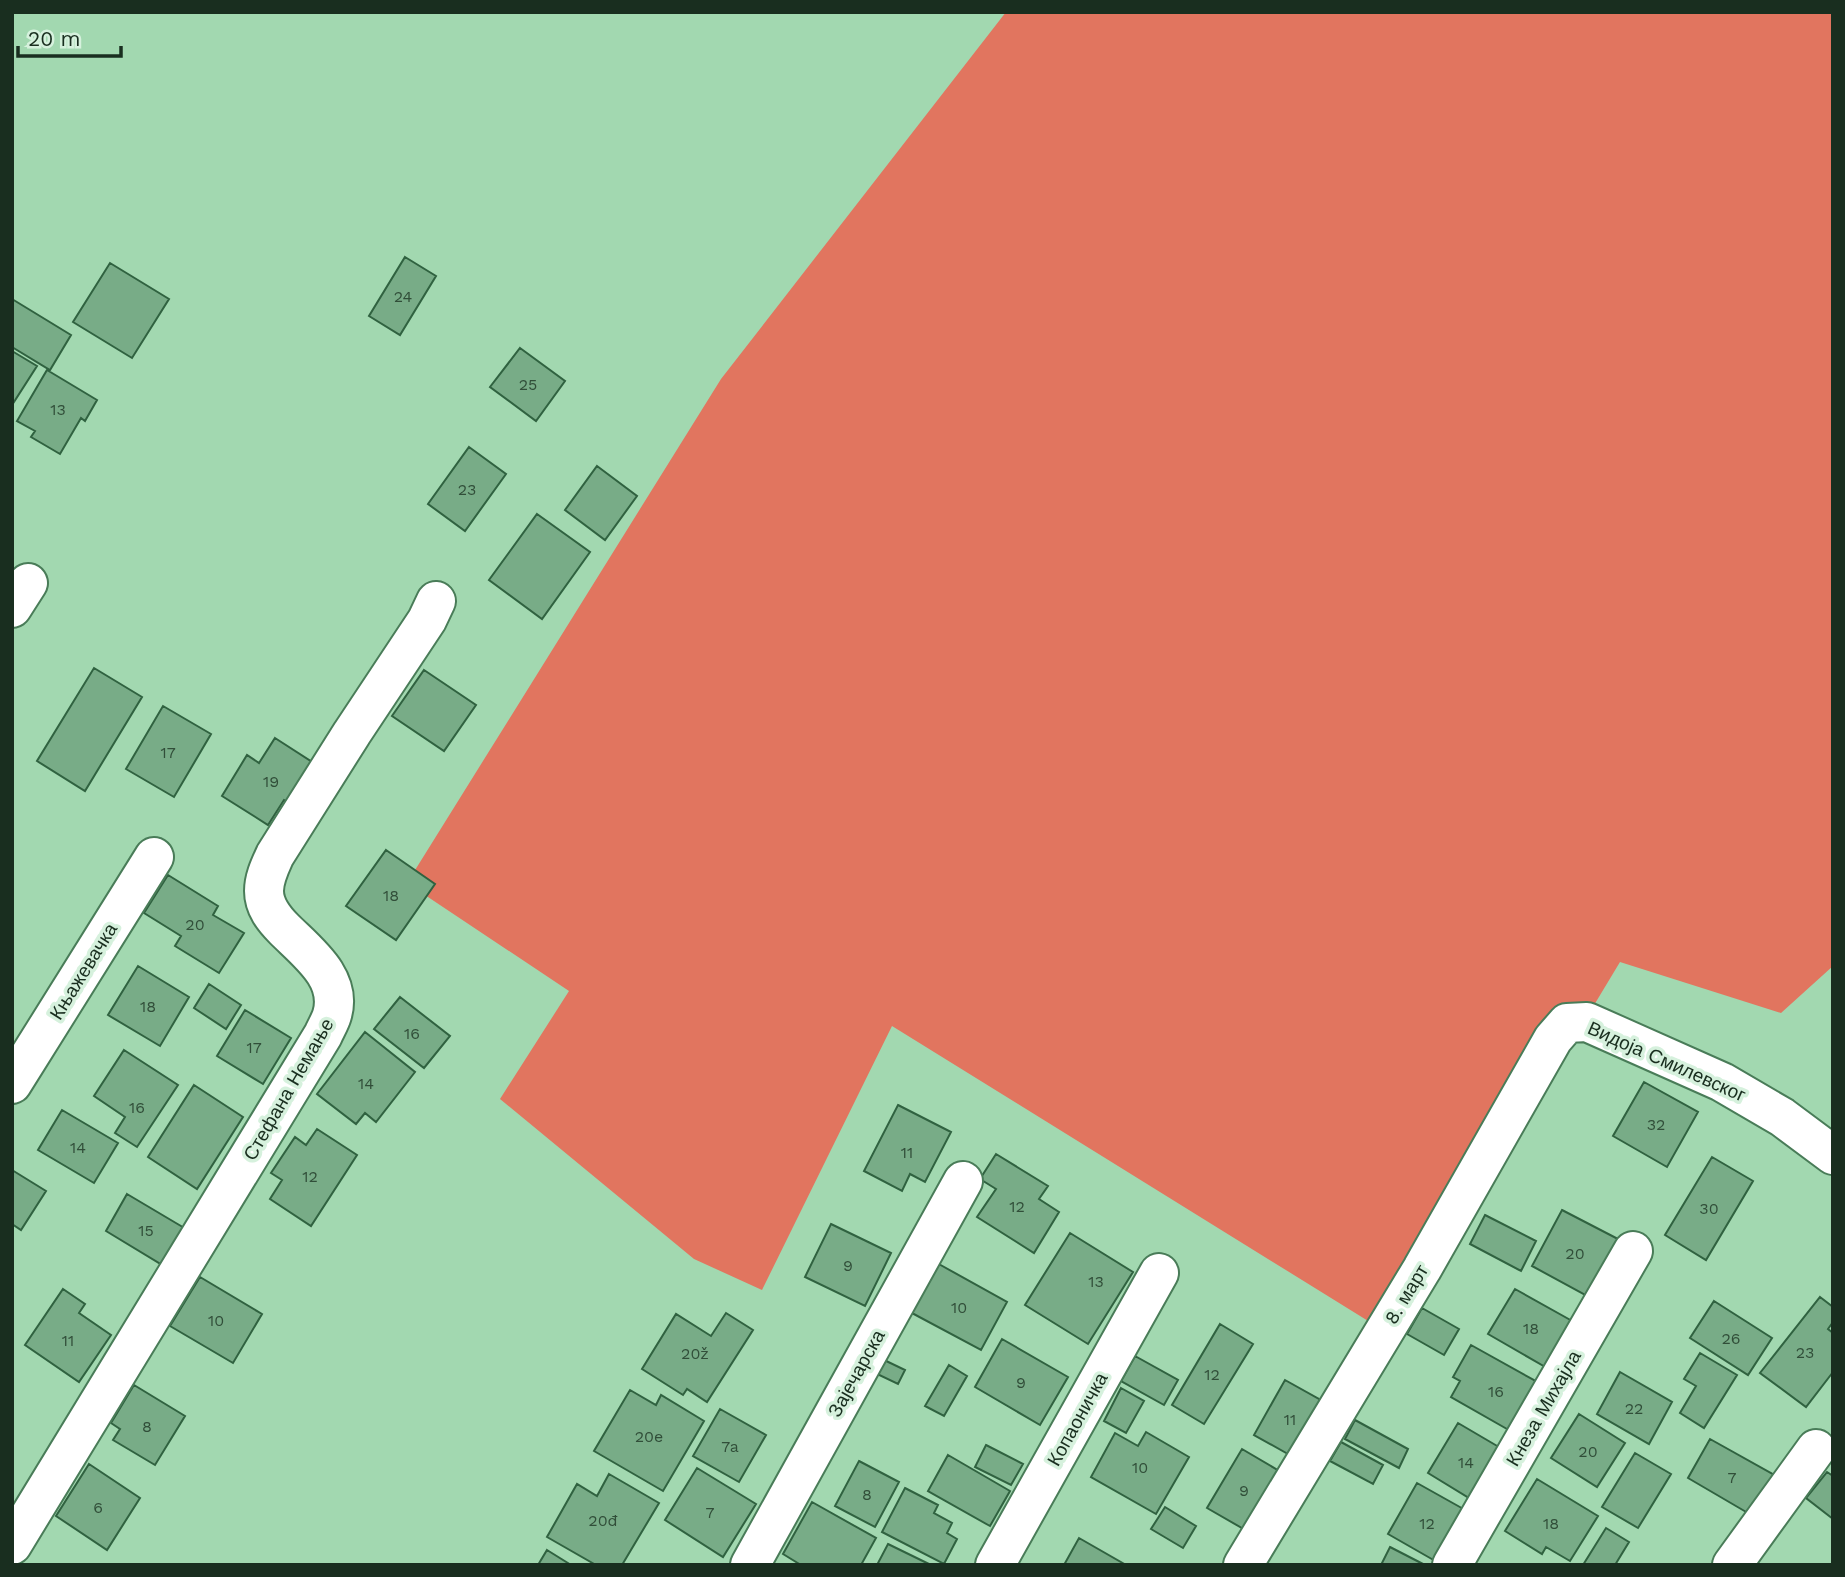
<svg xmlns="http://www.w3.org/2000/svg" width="1845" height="1577" font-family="'Work Sans',sans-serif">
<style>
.green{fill:#e1755f}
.building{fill:#78ac87;stroke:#306240;stroke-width:2}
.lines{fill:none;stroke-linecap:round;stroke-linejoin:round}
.minor-casing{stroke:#497c58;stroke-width:42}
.minor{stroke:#fff;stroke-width:38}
.labels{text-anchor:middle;stroke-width:7;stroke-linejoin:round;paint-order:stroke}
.number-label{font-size:16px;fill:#314e39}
.street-label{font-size:19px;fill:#192e1f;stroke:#d6f1dd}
</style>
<rect width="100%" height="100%" fill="#a2d8b0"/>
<path class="green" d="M 1006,12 L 1833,12 L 1833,966 L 1781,1013 L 1620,962 L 1394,1337 L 892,1026 L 762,1290 L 694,1259 L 500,1099 L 569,991 L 407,883 L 721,379 Z"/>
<path class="building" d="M 405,257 L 436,276 L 400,335 L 369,316 Z
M 110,263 L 169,299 L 132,358 L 73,322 Z
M 12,299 L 71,335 L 50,370 L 12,347 Z
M 520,348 L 565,381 L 536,421 L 490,387 Z
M 12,351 L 37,366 L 12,405 Z
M 47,370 L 97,400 L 85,421 L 81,418 L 60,454 L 31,437 L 35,431 L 17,421 Z
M 469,447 L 506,474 L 465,531 L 428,504 Z
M 597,466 L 637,496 L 605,540 L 565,510 Z
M 537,514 L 590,552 L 542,619 L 489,580 Z
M 94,668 L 142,697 L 85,791 L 37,761 Z
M 424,670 L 476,705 L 444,751 L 392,716 Z
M 163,706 L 211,734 L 174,797 L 126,769 Z
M 275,738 L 320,767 L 296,806 L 284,800 L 268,825 L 222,796 L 247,755 L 259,763 Z
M 386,850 L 435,884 L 396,940 L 346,906 Z
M 168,875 L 218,906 L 213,915 L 244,933 L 219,973 L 175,946 L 181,936 L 144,913 Z
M 138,966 L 189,997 L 160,1046 L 108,1015 Z
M 209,984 L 241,1005 L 226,1029 L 194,1008 Z
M 400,997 L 450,1036 L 424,1068 L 374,1029 Z
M 245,1010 L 291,1038 L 263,1084 L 217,1056 Z
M 365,1032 L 415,1072 L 376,1122 L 365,1113 L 356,1124 L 317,1094 Z
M 124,1050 L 178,1085 L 137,1147 L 115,1133 L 125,1117 L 94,1096 Z
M 1644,1082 L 1698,1112 L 1667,1167 L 1613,1136 Z
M 194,1085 L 243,1117 L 197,1189 L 148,1157 Z
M 898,1105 L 951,1132 L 925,1182 L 910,1174 L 902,1191 L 864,1171 Z
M 62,1110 L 118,1143 L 94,1183 L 38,1150 Z
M 317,1129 L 357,1155 L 311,1226 L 270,1199 L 282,1180 L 271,1173 L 295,1137 L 306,1145 Z
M 996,1154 L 1048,1186 L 1039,1199 L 1059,1212 L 1034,1253 L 977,1217 L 996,1189 L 980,1179 Z
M 1712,1157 L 1753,1181 L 1706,1260 L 1665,1235 Z
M 12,1170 L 46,1191 L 21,1230 L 12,1224 Z
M 127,1194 L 186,1229 L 164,1266 L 106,1231 Z
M 1562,1210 L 1618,1239 L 1587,1296 L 1532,1266 Z
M 1485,1215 L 1536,1241 L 1521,1271 L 1470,1244 Z
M 831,1224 L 891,1253 L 865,1306 L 805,1277 Z
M 1070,1233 L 1133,1272 L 1088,1344 L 1025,1305 Z
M 937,1263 L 1007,1302 L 981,1350 L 910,1312 Z
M 200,1277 L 262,1314 L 233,1363 L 170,1326 Z
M 63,1289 L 85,1304 L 79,1313 L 111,1335 L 79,1382 L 25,1345 Z
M 1515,1289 L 1574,1322 L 1547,1368 L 1488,1334 Z
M 1820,1297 L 1833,1307 L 1833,1322 L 1828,1329 L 1833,1333 L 1833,1372 L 1806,1407 L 1760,1373 Z
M 1714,1301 L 1772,1338 L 1748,1375 L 1690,1338 Z
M 1422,1308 L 1459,1329 L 1444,1355 L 1407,1334 Z
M 726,1313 L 753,1330 L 707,1402 L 687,1389 L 683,1395 L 642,1369 L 676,1314 L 711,1336 Z
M 1220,1324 L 1253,1344 L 1204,1424 L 1172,1405 Z
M 1002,1339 L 1068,1377 L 1040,1425 L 975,1387 Z
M 1471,1345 L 1541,1384 L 1514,1433 L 1451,1397 L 1460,1381 L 1453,1377 Z
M 1700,1353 L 1737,1375 L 1704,1428 L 1680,1413 L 1696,1386 L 1684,1379 Z
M 1135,1356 L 1178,1380 L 1164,1405 L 1121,1381 Z
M 880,1358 L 905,1370 L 898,1384 L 873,1372 Z
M 949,1365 L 967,1376 L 944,1416 L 925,1406 Z
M 1620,1372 L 1672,1402 L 1649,1444 L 1597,1414 Z
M 1285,1380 L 1326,1403 L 1295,1458 L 1254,1435 Z
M 134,1385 L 185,1416 L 155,1465 L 113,1440 L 120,1429 L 111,1423 Z
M 1121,1388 L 1144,1401 L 1126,1433 L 1104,1421 Z
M 630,1390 L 656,1405 L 661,1395 L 704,1421 L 663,1491 L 594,1451 Z
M 720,1409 L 766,1435 L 739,1482 L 693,1456 Z
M 1579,1414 L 1625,1443 L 1597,1487 L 1551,1458 Z
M 1355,1420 L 1408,1449 L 1399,1468 L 1345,1439 Z
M 1458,1423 L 1504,1450 L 1474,1501 L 1428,1473 Z
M 1146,1432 L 1189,1457 L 1156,1514 L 1091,1477 L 1115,1433 L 1138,1446 Z
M 1710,1439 L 1776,1476 L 1753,1516 L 1688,1478 Z
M 1341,1442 L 1383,1465 L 1373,1484 L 1330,1461 Z
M 986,1445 L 1023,1464 L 1011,1485 L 975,1467 Z
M 1242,1449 L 1281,1472 L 1247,1531 L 1207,1508 Z
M 1635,1453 L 1671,1474 L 1638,1528 L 1602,1507 Z
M 948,1455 L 1010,1491 L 990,1526 L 928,1491 Z
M 859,1461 L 899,1482 L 875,1527 L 835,1506 Z
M 89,1464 L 140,1498 L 107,1550 L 56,1516 Z
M 697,1468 L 756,1504 L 723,1557 L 665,1520 Z
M 1827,1472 L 1833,1476 L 1833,1519 L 1806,1498 Z
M 609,1474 L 659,1503 L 622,1565 L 596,1565 L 547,1537 L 577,1484 L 597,1496 Z
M 1537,1479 L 1598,1516 L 1570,1561 L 1546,1547 L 1542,1554 L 1505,1531 Z
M 1417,1483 L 1467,1511 L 1437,1562 L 1388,1534 Z
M 905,1488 L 938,1505 L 934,1513 L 952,1523 L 947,1533 L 957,1539 L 944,1564 L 882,1532 Z
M 812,1502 L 876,1538 L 861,1565 L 801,1565 L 783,1554 Z
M 1165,1507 L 1196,1526 L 1183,1548 L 1151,1529 Z
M 1606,1528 L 1629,1542 L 1615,1565 L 1583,1565 Z
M 1079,1538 L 1126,1565 L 1064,1565 Z
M 888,1544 L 931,1565 L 877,1565 Z
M 1390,1547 L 1425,1565 L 1381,1565 Z
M 547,1550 L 571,1565 L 538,1565 Z"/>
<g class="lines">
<g class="minor-casing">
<path id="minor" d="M 12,608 L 28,583
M 12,1084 L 154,857
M 12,1545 L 323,1035 C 326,1028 330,1022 332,1015 C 343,978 307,952 284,929 C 274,919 264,907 264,891 C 264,878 270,866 275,855 L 352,733 L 427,620 L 436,601
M 750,1565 L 963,1181
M 995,1565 L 1159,1273
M 1243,1565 L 1422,1269 L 1553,1039 L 1567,1023 L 1587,1022 L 1722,1082 L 1782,1117 L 1833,1155
M 1452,1565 L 1633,1251
M 1732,1565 L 1816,1449"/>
</g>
<use href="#minor" class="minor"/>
</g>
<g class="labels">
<g class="number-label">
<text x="403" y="302">24</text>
<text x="528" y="390">25</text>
<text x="58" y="415">13</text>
<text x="467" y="495">23</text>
<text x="168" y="758">17</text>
<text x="271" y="787">19</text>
<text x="391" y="901">18</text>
<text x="195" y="930">20</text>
<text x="148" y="1012">18</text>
<text x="412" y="1039">16</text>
<text x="254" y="1053">17</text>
<text x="366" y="1089">14</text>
<text x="137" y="1113">16</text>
<text x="1656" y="1130">32</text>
<text x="78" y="1153">14</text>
<text x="907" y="1158">11</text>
<text x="310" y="1182">12</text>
<text x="1017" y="1212">12</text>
<text x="1709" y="1214">30</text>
<text x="146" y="1236">15</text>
<text x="1575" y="1259">20</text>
<text x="848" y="1271">9</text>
<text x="1096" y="1287">13</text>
<text x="959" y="1313">10</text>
<text x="216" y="1326">10</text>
<text x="1531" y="1334">18</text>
<text x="1731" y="1344">26</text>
<text x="68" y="1346">11</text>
<text x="1805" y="1358">23</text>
<text x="695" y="1359">20ž</text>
<text x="1212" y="1380">12</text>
<text x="1021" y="1388">9</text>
<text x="1496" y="1397">16</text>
<text x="1634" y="1414">22</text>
<text x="1290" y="1425">11</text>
<text x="147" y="1432">8</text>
<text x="649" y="1442">20e</text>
<text x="730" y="1452">7a</text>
<text x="1588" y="1457">20</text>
<text x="1466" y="1468">14</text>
<text x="1140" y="1473">10</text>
<text x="1732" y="1483">7</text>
<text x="1244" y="1496">9</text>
<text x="867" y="1500">8</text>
<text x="98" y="1513">6</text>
<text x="710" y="1518">7</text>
<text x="603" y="1526">20đ</text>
<text x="1427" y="1529">12</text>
<text x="1551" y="1529">18</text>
</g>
<g class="street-label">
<text transform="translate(83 971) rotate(-58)" y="7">Књажевачка</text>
<text transform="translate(1667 1061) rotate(24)" y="7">Видоја Смилевског</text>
<text transform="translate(288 1089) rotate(-60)" y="7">Стефана Немање</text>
<text transform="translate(1406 1294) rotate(-59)" y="7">8. март</text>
<text transform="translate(856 1373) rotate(-61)" y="7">Зајечарска</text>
<text transform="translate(1543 1408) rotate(-60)" y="7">Кнеза Михајла</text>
<text transform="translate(1077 1419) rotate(-61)" y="7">Копаоничка</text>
</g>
</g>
<rect width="1845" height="1577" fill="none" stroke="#192e1f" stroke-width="28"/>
<path d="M18 46v10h103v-10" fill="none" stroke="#192e1f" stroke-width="3.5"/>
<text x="28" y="46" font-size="21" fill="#192e1f" stroke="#d6f1dd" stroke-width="5" paint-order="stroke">20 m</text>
</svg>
